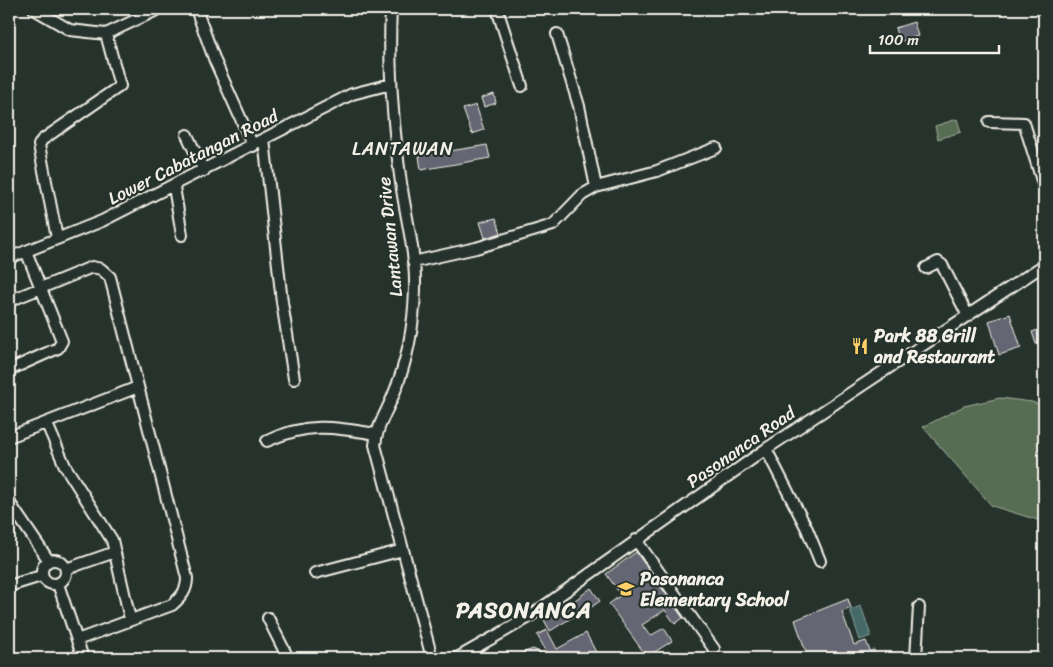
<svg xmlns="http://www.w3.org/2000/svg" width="1053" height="667" font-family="Sriracha,sans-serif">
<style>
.green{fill:#576d52;stroke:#a6af9d}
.water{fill:#446968;stroke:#8a9f9b}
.building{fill:#656673;stroke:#f4f1e8}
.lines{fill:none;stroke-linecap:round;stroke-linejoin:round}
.minor-casing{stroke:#f4f1e8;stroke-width:14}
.minor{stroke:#26332d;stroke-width:10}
.labels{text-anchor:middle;stroke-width:4.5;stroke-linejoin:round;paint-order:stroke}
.street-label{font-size:18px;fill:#f4f1e8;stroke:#26332d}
.poi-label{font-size:18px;font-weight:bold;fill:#f4f1e8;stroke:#26332d;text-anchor:start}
.neighbourhood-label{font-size:19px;letter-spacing:1px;fill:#f4f1e8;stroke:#26332d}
.district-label{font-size:22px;font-weight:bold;letter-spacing:1px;fill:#f4f1e8;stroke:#26332d}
</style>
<rect width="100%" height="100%" fill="#26332d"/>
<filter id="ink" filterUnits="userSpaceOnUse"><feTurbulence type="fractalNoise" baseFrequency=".02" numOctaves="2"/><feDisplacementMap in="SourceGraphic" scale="10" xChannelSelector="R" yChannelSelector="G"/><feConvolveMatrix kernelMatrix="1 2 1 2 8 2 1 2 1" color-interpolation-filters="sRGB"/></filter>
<g filter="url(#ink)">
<path class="green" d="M 957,119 L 961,132 L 938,139 L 935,126 Z
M 1000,398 L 1032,402 L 1044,406 L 1044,522 L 992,506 L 923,427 L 964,406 Z"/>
<path class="water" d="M 861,606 L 871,636 L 860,640 L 850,610 Z"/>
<path class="building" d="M 914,22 L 918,36 L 899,42 L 895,28 Z
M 494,94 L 496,103 L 484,107 L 481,98 Z
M 476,105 L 484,130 L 472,134 L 463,109 Z
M 487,145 L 490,158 L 421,170 L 419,156 Z
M 496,218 L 501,233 L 485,238 L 480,222 Z
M 1010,314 L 1021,348 L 999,355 L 989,321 Z
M 1044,328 L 1044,342 L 1036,344 L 1032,332 Z
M 636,552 L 683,618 L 675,624 L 665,610 L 642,625 L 650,636 L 664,628 L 672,641 L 647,657 L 609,604 L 621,595 L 606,574 Z
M 591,588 L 600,601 L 575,619 L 573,617 L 550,631 L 544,620 L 566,607 Z
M 848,599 L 851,608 L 842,612 L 854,645 L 866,641 L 870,651 L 874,650 L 876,658 L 808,658 L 795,620 Z
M 547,630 L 557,649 L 586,633 L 599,658 L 515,658 L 514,656 L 533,649 L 549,656 L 537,635 Z"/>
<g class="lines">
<g class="minor-casing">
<path id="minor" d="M 34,9 L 70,30 L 106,34
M 196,9 L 215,61 L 253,146
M 391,9 C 388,67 393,125 401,183 C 406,218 416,253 415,289 C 414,327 408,360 393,396 C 386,413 377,426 375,445 L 432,658
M 497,9 L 522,86
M 557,34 L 579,106 L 596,187
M 989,122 L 1024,123 L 1044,187
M 187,135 L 204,171
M 264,139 L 282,302 L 294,379
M 174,187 L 182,235
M 57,238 L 39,145 L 42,140 L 120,86 L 106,34 L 159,9
M 9,258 L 102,221 L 352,94 L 391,84
M 413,262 L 476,248 L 553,225 L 582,195 L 596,187 L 657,171 L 716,148
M 926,268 L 938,262 L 942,265 L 968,316
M 9,301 L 92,267 L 101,269 L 110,277 L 187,578 C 187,591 181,597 172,605 L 77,640
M 9,370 L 58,348 L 62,341 L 26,251
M 47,424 L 65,466 L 112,540 L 130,619
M 9,437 L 138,387
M 267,441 C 308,422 334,427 376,434
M 766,449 L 807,529 L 820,561
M 9,502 L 49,561
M 636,540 L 714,649
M42 572a12 12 0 1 1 24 0a12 12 0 1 1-24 0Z
M 66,569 L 115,552
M 315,573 L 403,550
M 58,584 L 83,658
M 9,586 L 41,576
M 268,618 L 288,658
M 457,658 L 526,619 L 766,449 L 1044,265
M 916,658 L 919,607"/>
</g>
<use href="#minor" class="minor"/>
</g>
</g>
<defs>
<g id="restaurant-bare" transform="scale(1.35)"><path d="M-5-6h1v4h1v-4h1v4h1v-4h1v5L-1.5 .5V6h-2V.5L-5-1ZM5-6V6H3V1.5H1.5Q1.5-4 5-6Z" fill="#ffd166" stroke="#26332d" stroke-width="2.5" paint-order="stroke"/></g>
<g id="school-bare" transform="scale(1.35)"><path d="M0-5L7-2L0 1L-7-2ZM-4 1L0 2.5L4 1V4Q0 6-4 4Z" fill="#ffd166" stroke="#26332d" stroke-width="2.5" paint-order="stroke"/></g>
</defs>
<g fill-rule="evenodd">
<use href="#restaurant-bare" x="860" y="346"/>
<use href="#school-bare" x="626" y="589"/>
</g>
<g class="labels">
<g class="street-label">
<text transform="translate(193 157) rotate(-27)" y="6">Lower Cabatangan Road</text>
<text transform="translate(390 237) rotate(-96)" y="6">Lantawan Drive</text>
<text transform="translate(741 447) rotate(-35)" y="6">Pasonanca Road</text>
</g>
<g class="poi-label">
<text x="874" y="342">Park 88 Grill<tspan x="874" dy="21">and Restaurant</tspan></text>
<text x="640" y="585">Pasonanca<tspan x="640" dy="21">Elementary School</tspan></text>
</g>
<g class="neighbourhood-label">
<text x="403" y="155">LANTAWAN</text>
</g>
<g class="district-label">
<text x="524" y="618">PASONANCA</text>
</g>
</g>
<rect width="1053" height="667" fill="none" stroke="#26332d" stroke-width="30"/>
<rect x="15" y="15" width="1023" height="637" fill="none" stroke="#f4f1e8" stroke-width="2" filter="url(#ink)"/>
<path d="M870 45v8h129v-8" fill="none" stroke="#f4f1e8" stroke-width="2.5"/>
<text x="878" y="45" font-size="15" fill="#f4f1e8" stroke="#26332d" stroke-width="4" paint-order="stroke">100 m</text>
</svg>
